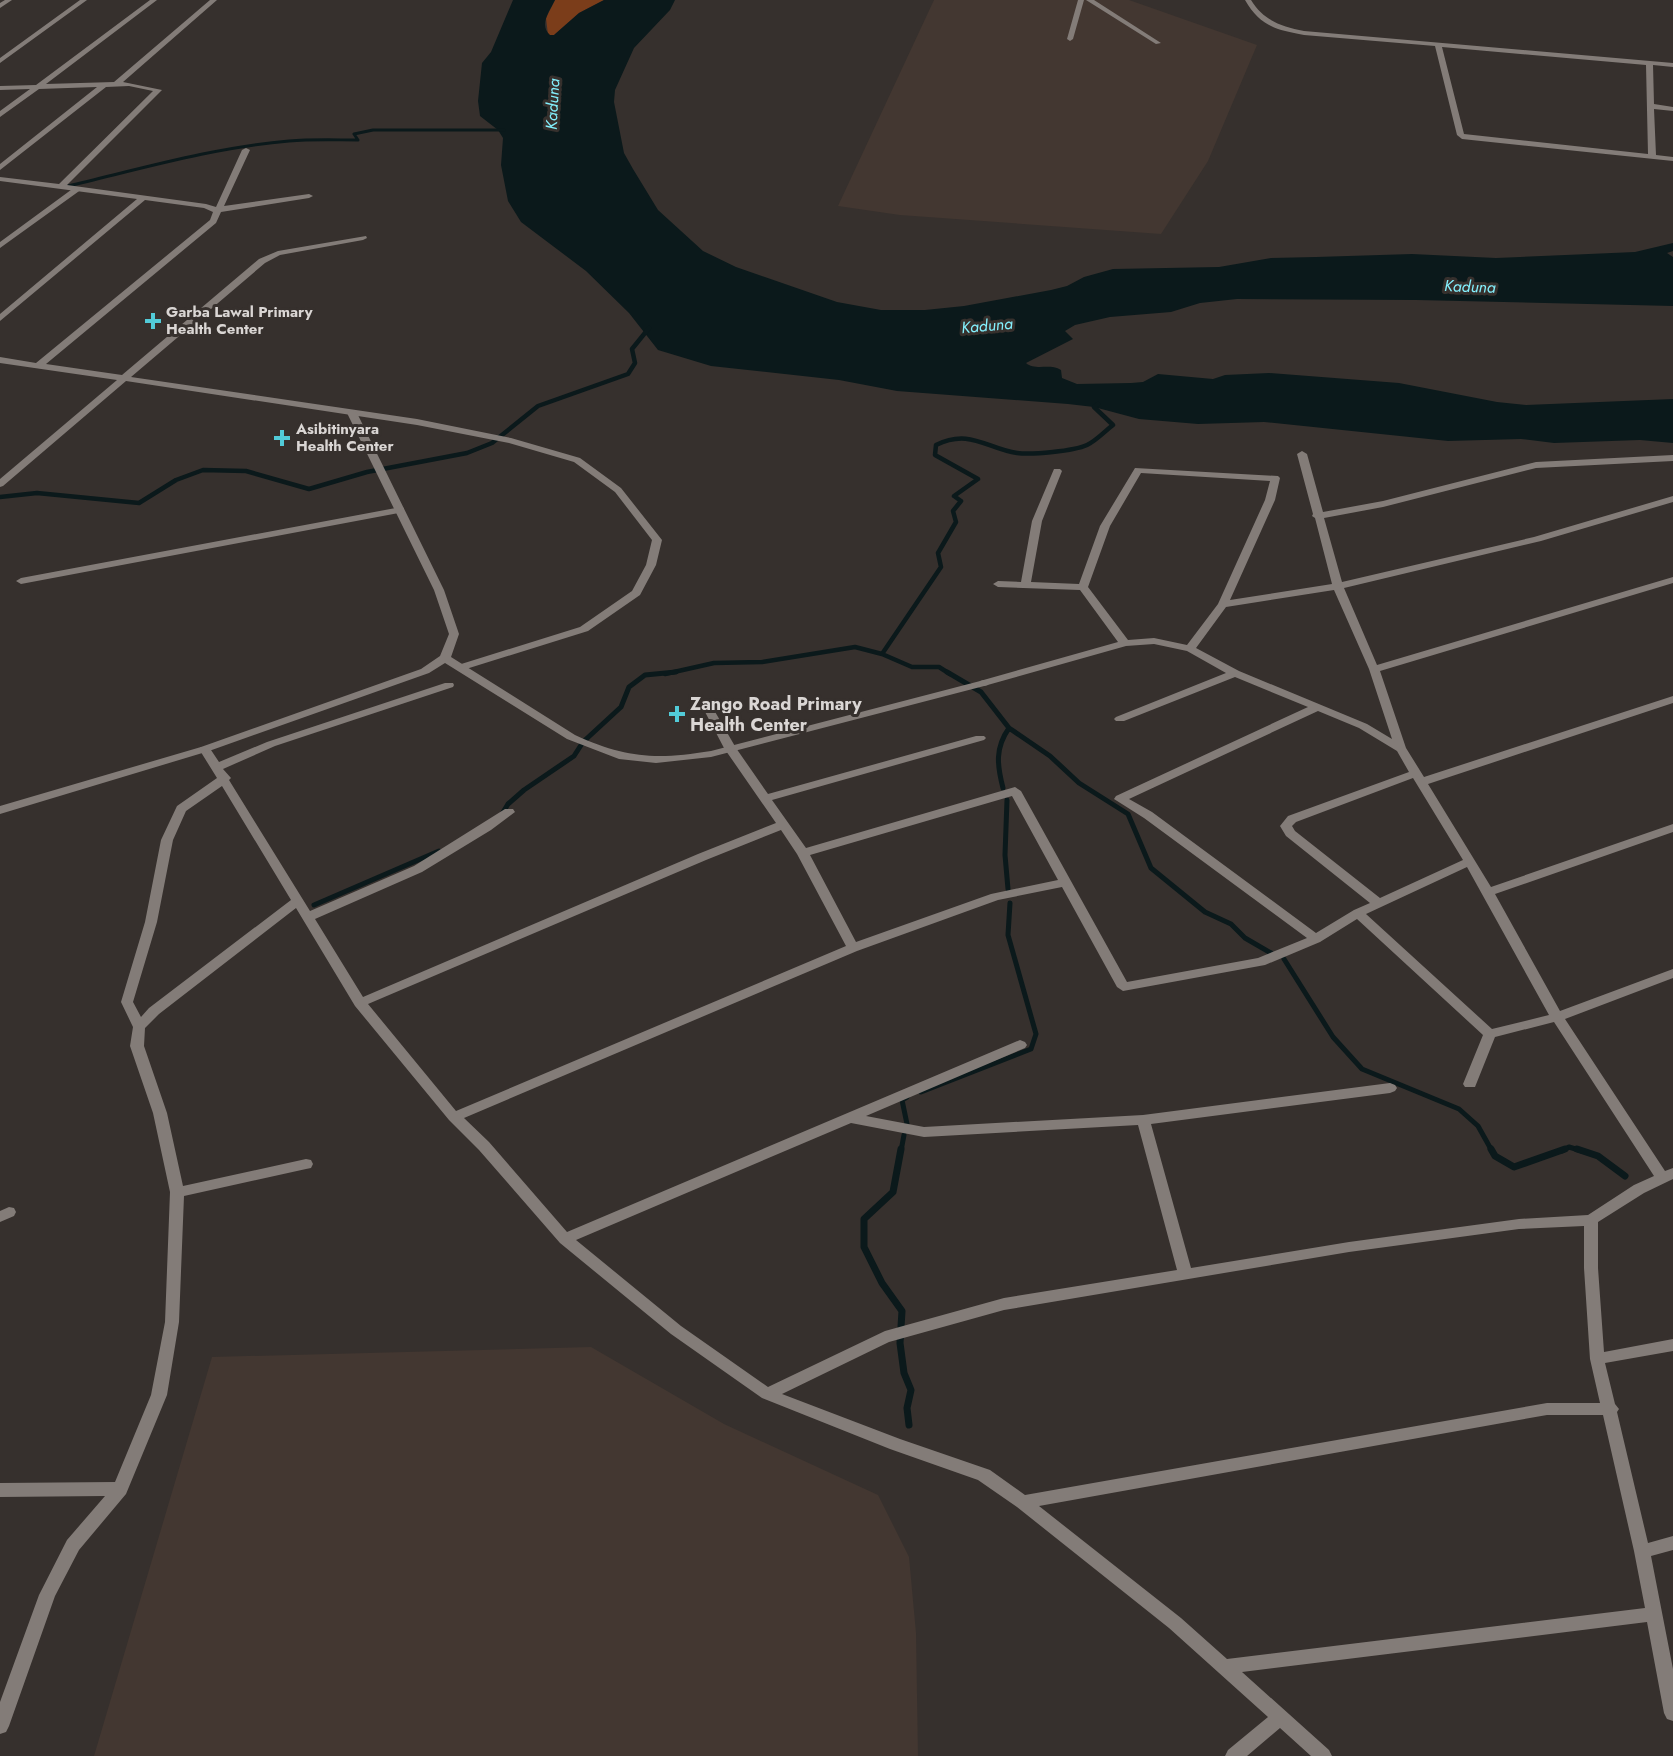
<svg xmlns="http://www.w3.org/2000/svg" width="1673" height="1756" font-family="Jost,sans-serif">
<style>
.built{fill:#433731}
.green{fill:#7b3d1a}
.water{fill:#0b191b}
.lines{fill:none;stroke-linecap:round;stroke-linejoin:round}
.stream-far3{stroke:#0b191b;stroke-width:3}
.stream-far2{stroke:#0b191b;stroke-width:4.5}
.stream-far1{stroke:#0b191b;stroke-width:5}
.stream{stroke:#0b191b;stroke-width:7}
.minor{fill:#837c78;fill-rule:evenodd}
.tertiary{fill:#837c78;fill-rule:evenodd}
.poi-dot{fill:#52cbd8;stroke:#36302d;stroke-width:2}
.labels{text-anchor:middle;stroke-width:6;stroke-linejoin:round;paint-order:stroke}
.far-poi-label{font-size:15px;font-weight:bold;fill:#dad6d4;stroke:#36302d;text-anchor:start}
.far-water-label{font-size:16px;font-style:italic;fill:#84f1fe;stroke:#36302d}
.poi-label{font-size:18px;font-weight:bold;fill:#dad6d4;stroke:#36302d;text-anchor:start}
</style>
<rect width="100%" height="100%" fill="#36302d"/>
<path class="built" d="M 934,0 L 1129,0 L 1257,45 L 1208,161 L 1161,234 L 900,215 L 838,206 Z
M 591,1347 L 724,1424 L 878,1495 L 909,1557 L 916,1633 L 918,1756 L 94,1756 L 212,1357 Z"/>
<path class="green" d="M 555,0 L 604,0 L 579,13 L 554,35 L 548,35 L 546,18 Z"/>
<path class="water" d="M 513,0 L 555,0 C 549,12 539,25 550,35 L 554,35 L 579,13 L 604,0 L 675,0 L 670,10 L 634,48 L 615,90 L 614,102 L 624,153 L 633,169 L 658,210 L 703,251 L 736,267 L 837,302 L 881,310 L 925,310 L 964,306 L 1051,290 L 1067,286 L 1084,277 L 1113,269 L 1219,267 L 1271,258 L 1316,257 L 1412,254 L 1496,258 L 1635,252 L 1673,243 L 1673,251 L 1667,253 L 1673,257 L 1673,306 L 1416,300 L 1237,299 L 1200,303 L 1171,312 L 1110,317 L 1075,325 L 1065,331 L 1073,339 L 1026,363 C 1035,371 1050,363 1061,370 L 1062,378 L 1077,384 L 1131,383 L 1143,382 L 1158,374 L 1213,379 L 1225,375 L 1269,373 L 1399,383 L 1497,402 L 1526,405 L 1673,399 L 1673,443 L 1640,440 L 1554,443 L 1521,439 L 1448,441 L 1264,422 L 1198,424 L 1139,419 L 1094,407 L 1068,404 L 897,391 L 839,380 L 711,366 L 658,350 L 629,313 L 586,271 L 521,222 L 508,201 L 501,165 L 503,138 L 498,130 L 480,116 L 478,101 L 482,63 L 491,52 Z"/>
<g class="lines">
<path class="stream-far3" d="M 68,186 C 140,169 215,147 289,141 C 312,139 335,140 358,140 L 354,134 L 373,130 L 504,130"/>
<path class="stream-far2" d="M 0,497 L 37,493 L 139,503 L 176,480 L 203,470 L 246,471 L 309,489 L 367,472 L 467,453 L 492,443 L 538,406 L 628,374 L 635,363 L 632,349 L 649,328
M 665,674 L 714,663 L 762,662 L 855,647 L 882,654
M 950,674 L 939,667 L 912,667 L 882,654 L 941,567 L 938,553 L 956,522 L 953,511 L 961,501 L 954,496 L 978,479 L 935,455 L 936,445 C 970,428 987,449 1017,453 C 1032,455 1074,451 1087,445 C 1096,441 1105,431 1113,425 L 1094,407 L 1098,404"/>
<path class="stream-far1" d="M 947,672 L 981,692 L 1009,728 L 1050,756 L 1079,783 L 1128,814 L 1151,868 L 1205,912 L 1231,924 L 1245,938 L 1271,953
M 1003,788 C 997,765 995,748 1009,728
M 1007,800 L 1005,855 L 1008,889
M 502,814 L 508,804 L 524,790 L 574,756 L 583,742 L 621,707 L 629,687 L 645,675 L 676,672
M 314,905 L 439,851
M 1284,959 L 1333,1037 L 1362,1069 L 1459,1109 L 1478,1126 L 1492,1151
M 921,1092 L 1031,1049 L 1036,1034 L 1008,935 L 1010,903
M 907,1097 L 902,1100 L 907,1124
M 901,1151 L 904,1135
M 1562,1151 L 1569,1147 L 1582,1151"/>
<path class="stream" d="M 901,1149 L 893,1192 L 864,1219 L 864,1247 L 882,1283 L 902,1311 L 900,1343 L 904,1373 L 911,1390 L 907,1408 L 909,1425
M 1491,1149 L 1495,1156 L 1514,1167 L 1565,1149
M 1577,1149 L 1598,1156 L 1625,1176"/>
<path class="minor" d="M 5,0 L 12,0 L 0,8 L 0,3 Z
M 80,0 L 87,0 L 0,63 L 0,58 Z
M 150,0 L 157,0 L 46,84 L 114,82 L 210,0 L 217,0 L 123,82 L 162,90 L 67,185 L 206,204 L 216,207 L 242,150 L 246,148 L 250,150 L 224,206 L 309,194 L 313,196 L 309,198 L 221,212 L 216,223 L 46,364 L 122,375 L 259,259 L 278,251 L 366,236 L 367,238 L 363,240 L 280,255 L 265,263 L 131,377 L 417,419 L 511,438 L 580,458 L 621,488 L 662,540 L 656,565 L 640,595 L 588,631 L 466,669 L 458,669 L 457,667 L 458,665 L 580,627 L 632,591 L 646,565 L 652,540 L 615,492 L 574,462 L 509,443 L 417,425 L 126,381 L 3,486 L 0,487 L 0,479 L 117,380 L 0,363 L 0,357 L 36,363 L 210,220 L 213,212 L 204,208 L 145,200 L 0,321 L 0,314 L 137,199 L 0,181 L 0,177 L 59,184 L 153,91 L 129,86 L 106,87 L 0,170 L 0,164 L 97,87 L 39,89 L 0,117 L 0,111 L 30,89 L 0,90 L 0,86 L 36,85 Z
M 1078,0 L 1084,0 L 1073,39 L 1070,41 L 1067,39 Z
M 1086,0 L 1094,0 L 1161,43 L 1156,44 Z
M 1245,0 L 1251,0 C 1264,21 1281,26 1304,31 L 1673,63 L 1673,67 L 1653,65 L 1654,104 L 1673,107 L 1673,111 L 1654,109 L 1656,155 L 1673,157 L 1673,161 L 1462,139 L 1457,135 L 1435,46 L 1304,35 C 1276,30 1260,26 1245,0 ZM 1442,47 L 1646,65 L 1648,154 L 1464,134 Z
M 1302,451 L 1307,454 L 1323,512 L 1383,501 L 1536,462 L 1673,455 L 1673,461 L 1536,468 L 1383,507 L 1324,518 L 1342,582 L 1534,537 L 1673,496 L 1673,502 L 1541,541 L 1344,588 L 1377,665 L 1673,577 L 1673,583 L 1380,671 L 1406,748 L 1424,777 L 1673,696 L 1673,703 L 1428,784 L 1491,887 L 1673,824 L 1673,832 L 1495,894 L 1560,1011 L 1673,969 L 1673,978 L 1565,1019 L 1665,1171 L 1673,1168 L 1673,1179 L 1644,1193 L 1598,1222 L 1598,1268 L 1604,1352 L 1673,1339 L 1673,1351 L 1605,1363 L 1615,1404 L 1619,1409 L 1617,1412 L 1648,1543 L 1673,1536 L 1673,1550 L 1651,1556 L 1673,1669 L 1673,1721 L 1667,1719 L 1664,1713 L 1647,1622 L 1242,1672 L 1329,1750 L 1332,1756 L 1311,1756 L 1280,1728 L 1247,1756 L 1225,1756 L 1228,1750 L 1268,1717 L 1169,1628 L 1017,1507 L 978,1480 L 890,1449 L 762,1398 L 671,1334 L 560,1243 L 479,1150 L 449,1120 L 355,1006 L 296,908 L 159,1014 L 145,1028 L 144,1046 L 167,1113 L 183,1186 L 306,1159 L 311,1160 L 313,1164 L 311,1168 L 306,1169 L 184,1196 L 179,1322 L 167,1395 L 126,1494 L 79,1550 L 55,1596 L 9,1726 L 6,1732 L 0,1734 L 0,1702 L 39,1595 L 67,1540 L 105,1496 L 0,1497 L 0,1483 L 115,1482 L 151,1395 L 165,1322 L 170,1192 L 153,1113 L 130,1046 L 133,1027 L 121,1002 L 145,922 L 161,840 L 177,806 L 217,778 L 199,749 L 201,747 L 209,747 L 219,762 L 267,742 L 445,683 L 453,683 L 454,685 L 453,687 L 275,746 L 223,769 L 231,778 L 229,780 L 310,911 L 414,866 L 505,809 L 513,809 L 515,812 L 491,830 L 422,872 L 315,919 L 363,997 L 698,854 L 776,823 L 724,748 L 704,710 L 709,707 L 714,710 L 736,748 L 768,794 L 976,736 L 984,736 L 986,738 L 984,740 L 772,800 L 806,848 L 1015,787 L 1021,791 L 1127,982 L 1258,958 L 1307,938 L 1144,818 L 1114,799 L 1116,796 L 1308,707 L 1235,677 L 1124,721 L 1116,721 L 1114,719 L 1116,717 L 1226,673 L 1187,651 L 1154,644 L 1126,646 L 984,686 L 979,683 L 980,681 L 1118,642 L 1080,590 L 998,587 L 993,584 L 998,581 L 1021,582 L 1032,521 L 1054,469 L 1060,469 L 1062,471 L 1042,521 L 1031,582 L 1079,584 L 1100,526 L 1135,468 L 1278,476 L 1280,478 L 1275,500 L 1230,600 L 1332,584 L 1315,518 L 1312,516 L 1313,514 L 1297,454 ZM 1141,473 L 1270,481 L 1265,500 L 1218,604 L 1187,645 L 1154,638 L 1128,640 L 1088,587 L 1110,526 ZM 1334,590 L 1369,669 L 1392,739 L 1367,724 L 1239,671 L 1196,648 L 1226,607 ZM 1318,711 L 1359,728 L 1397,751 L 1409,772 L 1288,816 L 1280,826 L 1286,836 L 1370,903 L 1354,910 L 1316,933 L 1152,812 L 1129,799 ZM 1413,778 L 1463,860 L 1380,898 L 1295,831 L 1292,826 L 1296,822 ZM 222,786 L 291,900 L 149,1008 L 141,1017 L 133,1002 L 157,922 L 173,840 L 186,811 ZM 1012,796 L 1058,880 L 991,894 L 856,942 L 810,855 ZM 781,830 L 797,854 L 846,946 L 456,1111 L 368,1004 L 706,860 ZM 1467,867 L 1549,1015 L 1492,1029 L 1366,914 ZM 1062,887 L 1117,987 L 1123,991 L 1265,965 L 1320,942 L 1357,919 L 1483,1035 L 1463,1084 L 1465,1087 L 1475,1087 L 1495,1037 L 1554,1022 L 1654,1176 L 1634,1185 L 1588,1215 L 1519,1219 L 1349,1242 L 1191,1268 L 1151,1124 L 1390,1093 L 1395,1091 L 1397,1088 L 1395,1085 L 1390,1083 L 1143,1115 L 924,1127 L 866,1116 L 1025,1048 L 1027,1045 L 1025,1042 L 1020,1040 L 567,1232 L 489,1142 L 464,1118 L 857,951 L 998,900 ZM 851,1123 L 924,1137 L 1138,1125 L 1177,1270 L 1004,1298 L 885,1331 L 768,1387 L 681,1326 L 576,1240 ZM 1584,1226 L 1584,1268 L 1590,1359 L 1600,1403 L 1547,1403 L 1025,1495 L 990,1470 L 900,1439 L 782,1394 L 889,1342 L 1004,1310 L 1349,1252 L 1519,1229 ZM 1547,1415 L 1603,1415 L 1634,1551 L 1645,1608 L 1227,1659 L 1181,1618 L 1039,1506 Z
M 401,507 L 404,508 L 404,512 L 21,584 L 16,581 L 21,578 Z
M 9,1207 L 14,1208 L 16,1212 L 14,1216 L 0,1222 L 0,1211 Z"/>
<path class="tertiary" d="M 75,187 L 82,189 L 0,248 L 0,242 Z
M 352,410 L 357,413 L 444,590 L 459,634 L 451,657 L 575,735 C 625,758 656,760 711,751 L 984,680 L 989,683 L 988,685 L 711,757 L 656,763 L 619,759 L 567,739 L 445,663 L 429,673 L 209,751 L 0,814 L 0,806 L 201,747 L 421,669 L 440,656 L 449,634 L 434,590 L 347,413 Z"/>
</g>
<g class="poi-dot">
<path d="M150 312h6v6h6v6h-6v6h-6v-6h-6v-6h6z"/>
<path d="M279 429h6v6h6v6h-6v6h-6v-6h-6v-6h6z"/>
<path d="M674 705h6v6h6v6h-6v6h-6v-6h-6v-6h6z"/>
</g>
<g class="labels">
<g class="far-poi-label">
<text x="166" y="317">Garba Lawal Primary<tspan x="166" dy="17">Health Center</tspan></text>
<text x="296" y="434">Asibitinyara<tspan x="296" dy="17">Health Center</tspan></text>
</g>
<g class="far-water-label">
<text transform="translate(552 104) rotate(-87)" y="6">Kaduna</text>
<text transform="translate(1470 286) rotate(2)" y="6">Kaduna</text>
<text transform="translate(987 325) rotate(-5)" y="6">Kaduna</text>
</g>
<g class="poi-label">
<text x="690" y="710">Zango Road Primary<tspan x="690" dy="21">Health Center</tspan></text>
</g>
</g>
</svg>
